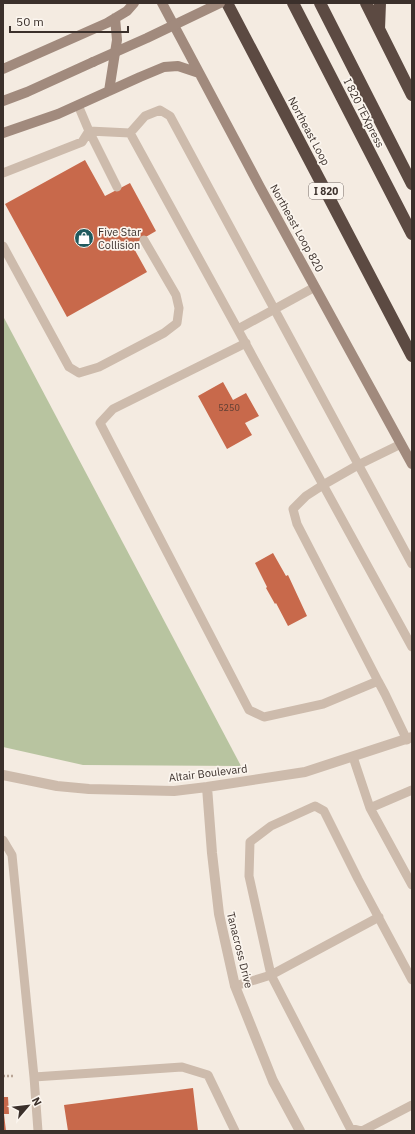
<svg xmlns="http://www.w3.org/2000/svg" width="415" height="1134" font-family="'IBM Plex Sans',sans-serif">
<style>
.green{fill:#b8c4a0}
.building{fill:#c8694b}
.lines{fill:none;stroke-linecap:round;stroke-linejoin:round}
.path{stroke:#b9a596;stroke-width:2.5;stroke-dasharray:2 2;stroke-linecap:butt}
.lane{stroke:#cdbbac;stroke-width:9}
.street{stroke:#cdbbac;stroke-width:10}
.secondary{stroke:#a18a7d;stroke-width:10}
.highway{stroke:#5c4a42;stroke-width:12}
.secondary-bridge{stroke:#a18a7d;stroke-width:10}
.labels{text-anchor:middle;stroke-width:3.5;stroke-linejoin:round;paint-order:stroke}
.number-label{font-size:9px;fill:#5e3e33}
.shield{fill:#fbf5ee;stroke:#756b66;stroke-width:1}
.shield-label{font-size:10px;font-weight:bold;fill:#3b302b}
.street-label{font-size:11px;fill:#3b302b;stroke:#fbf5ee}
.poi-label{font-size:11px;fill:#3b302b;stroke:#fbf5ee;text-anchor:start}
</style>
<rect width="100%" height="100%" fill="#f4ebe1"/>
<path class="green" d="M 3,316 L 241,766 L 83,765 L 3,747 Z"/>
<path class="building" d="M 85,160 L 105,196 L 130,183 L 156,231 L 132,245 L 147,272 L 67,317 L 5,204 Z
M 223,382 L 233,400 L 246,393 L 259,416 L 245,423 L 252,435 L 227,449 L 198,396 Z
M 273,553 L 286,576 L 288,575 L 307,616 L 288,626 L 276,603 L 275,604 L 266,588 L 267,587 L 255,563 Z
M 193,1088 L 198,1131 L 68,1131 L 64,1105 Z
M 3,1097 L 8,1097 L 9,1114 L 4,1114 L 6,1131 L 3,1131 Z"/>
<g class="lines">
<path class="path" d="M 3,1076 L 13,1076"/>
<path class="lane" d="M 78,105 L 89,131 L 117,187
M 89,131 L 130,133 L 412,647
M 130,133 L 145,116 L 160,110 L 170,116 L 412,564
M 3,173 L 82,142 L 89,131
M 3,246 L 69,367 L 79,373 L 99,367 L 164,333 L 177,323 L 179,308 L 176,295 L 144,240
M 238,329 L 315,287
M 246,343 L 113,409 L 100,423 L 249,710 L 264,717 L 323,704 L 378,681 L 385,694 L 407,740
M 378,681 L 297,524 L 293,509 L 306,496 L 323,485 L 358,465 L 401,444
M 353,757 L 370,808 L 412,790
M 370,808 L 412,885
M 3,840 L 12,855 L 34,1077 L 38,1131
M 412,980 L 358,879 L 324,811 L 315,806 L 271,826 L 250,842 L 249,876 L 271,975 L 350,1128 L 362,1131 L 412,1105
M 235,986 L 271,975 L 379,917
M 34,1077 L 182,1067 L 208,1075 L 235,1131"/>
<path class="street" d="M 3,775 L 57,786 L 89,789 L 174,791 L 207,787 L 305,772 L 412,737
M 207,787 L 212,853 L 219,914 L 235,986 L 273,1081 L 300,1131"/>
<path class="secondary" d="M 162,3 L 260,187 L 412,464
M 3,69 L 107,23 L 127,11 L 134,3
M 109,91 L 117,40 L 115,18
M 3,101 L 27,92 L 93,62
M 3,133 L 58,114 L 140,77 L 164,67 L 178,66 L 199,73"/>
<path class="highway" d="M 227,3 L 412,356
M 293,3 L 412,234
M 320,3 L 412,184
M 366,3 L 412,95
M 379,29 L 380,3"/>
<path class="secondary-bridge" d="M 93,62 L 147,38 L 220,3"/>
</g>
<defs>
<g id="shop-disc" transform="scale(1)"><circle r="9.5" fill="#1f5a5e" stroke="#fbf5ee"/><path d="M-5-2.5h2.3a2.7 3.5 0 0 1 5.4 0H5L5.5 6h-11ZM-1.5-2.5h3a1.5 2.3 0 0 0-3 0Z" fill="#fff"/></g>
</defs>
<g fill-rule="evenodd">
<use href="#shop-disc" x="84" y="238"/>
</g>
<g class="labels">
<g class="number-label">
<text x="229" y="411">5250</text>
</g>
<rect class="shield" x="309" y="183" width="34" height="16" rx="3"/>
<g class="shield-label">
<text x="326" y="195">I 820</text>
</g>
<g class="street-label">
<text transform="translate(364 113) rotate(63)" y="4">I 820 TEXpress</text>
<text transform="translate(309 131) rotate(62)" y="4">Northeast Loop</text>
<text transform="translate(297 228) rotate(61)" y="4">Northeast Loop 820</text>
<text transform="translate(208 773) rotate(-7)" y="4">Altair Boulevard</text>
<text transform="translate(240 950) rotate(76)" y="4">Tanacross Drive</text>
</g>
<g class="poi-label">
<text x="98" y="236">Five Star<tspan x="98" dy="13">Collision</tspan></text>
</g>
</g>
<rect width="415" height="1134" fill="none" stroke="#3b302b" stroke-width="8"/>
<g transform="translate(28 1106) rotate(62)" stroke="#fbf5ee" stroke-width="3" paint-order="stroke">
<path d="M0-3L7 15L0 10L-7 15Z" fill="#3b302b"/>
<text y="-6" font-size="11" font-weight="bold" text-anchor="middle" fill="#3b302b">N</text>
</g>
<path d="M10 26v6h118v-6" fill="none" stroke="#3b302b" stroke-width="2"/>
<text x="16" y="26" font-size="12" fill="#3b302b" stroke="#fbf5ee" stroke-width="3" paint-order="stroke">50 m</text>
</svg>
